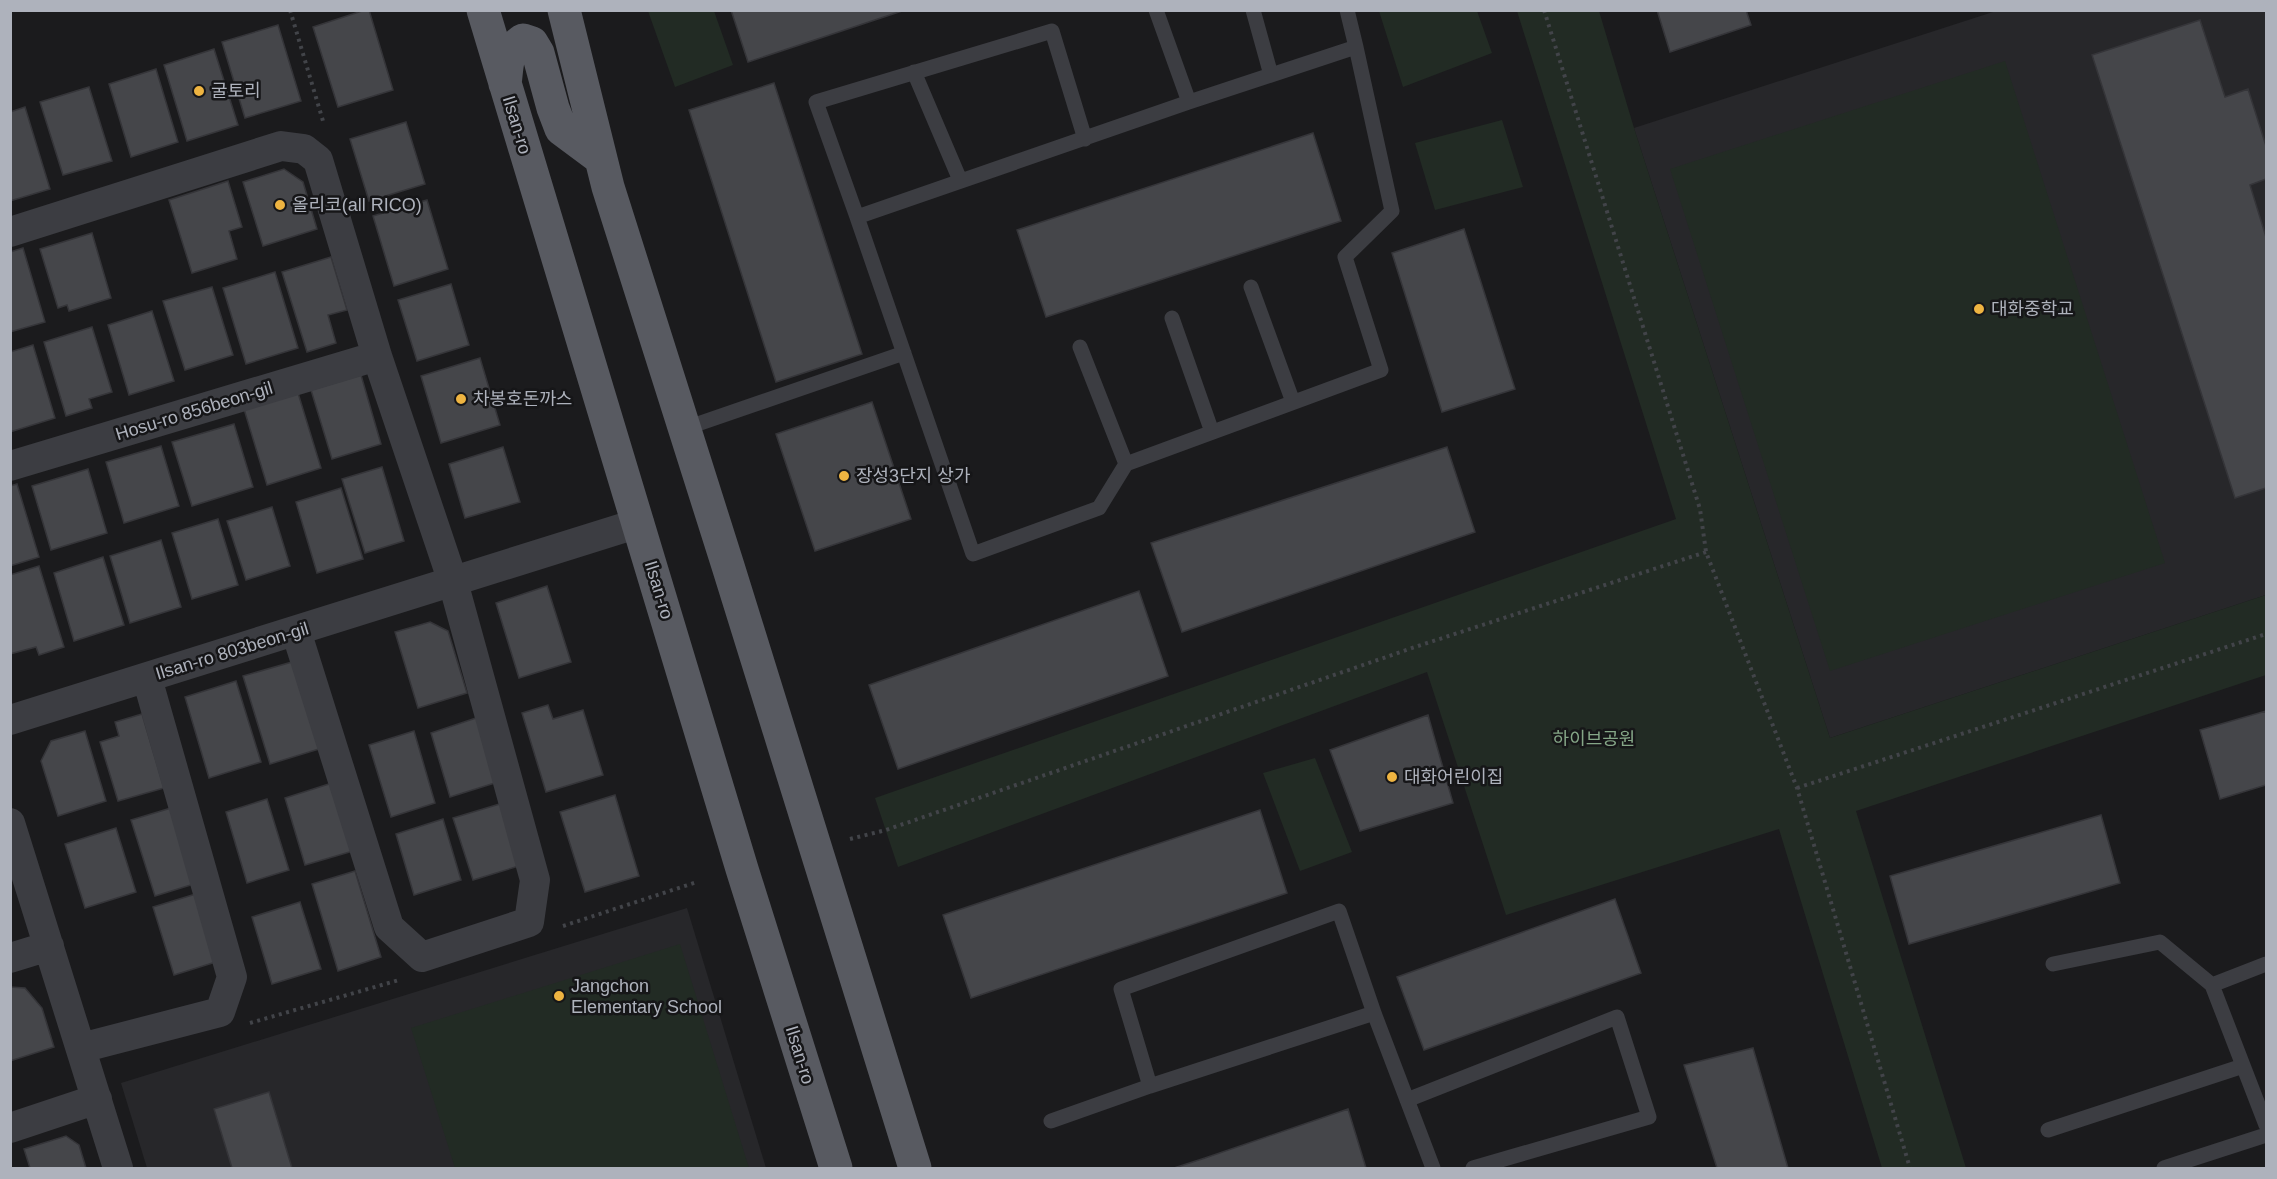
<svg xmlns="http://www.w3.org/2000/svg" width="2277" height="1179" font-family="Helvetica,'Noto Sans KR',sans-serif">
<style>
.built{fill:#27272a}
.green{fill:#222b24}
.building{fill:#45464a;stroke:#353539;stroke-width:1.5}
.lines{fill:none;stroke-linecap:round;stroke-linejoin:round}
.path{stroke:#424449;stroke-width:4;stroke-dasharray:3 4.5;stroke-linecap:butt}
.lane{stroke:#3c3d42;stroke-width:15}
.street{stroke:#3c3d42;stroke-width:30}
.primary{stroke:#585a61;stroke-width:33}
.poi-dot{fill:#eeb441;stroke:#161618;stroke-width:2}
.labels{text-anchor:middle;stroke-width:5;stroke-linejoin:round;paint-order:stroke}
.poi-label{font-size:18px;fill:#aeb2bc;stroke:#161618;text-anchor:start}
.street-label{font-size:18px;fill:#aeb2bc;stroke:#161618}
.park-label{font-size:18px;fill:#85a687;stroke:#161618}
</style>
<rect width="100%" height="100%" fill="#1b1b1d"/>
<path class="built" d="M 1996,11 L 2266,11 L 2266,595 L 1830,738 L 1634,128 Z
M 687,908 L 766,1168 L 147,1168 L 121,1083 Z"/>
<path class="green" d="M 648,11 L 714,11 L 733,65 L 675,87 Z
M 1379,11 L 1477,11 L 1492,53 L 1403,87 Z
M 1517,11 L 1599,11 L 1634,128 L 1830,738 L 2266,595 L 2266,675 L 1856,811 L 1966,1168 L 1882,1168 L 1779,829 L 1506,915 L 1427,672 L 898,867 L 875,798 L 1676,519 Z
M 2005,61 L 2165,563 L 1830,671 L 1670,169 Z
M 1502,120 L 1523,187 L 1435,210 L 1415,143 Z
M 1315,758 L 1352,852 L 1300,871 L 1263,773 Z
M 680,944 L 749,1168 L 455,1168 L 411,1028 Z"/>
<path class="building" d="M 365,10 L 369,10 L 393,90 L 338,107 L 313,27 Z
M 731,10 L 905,10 L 748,62 Z
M 1657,10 L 1746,10 L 1751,25 L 1670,52 Z
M 2200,20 L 2225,97 L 2248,89 L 2266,146 L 2266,179 L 2250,185 L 2266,237 L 2266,488 L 2235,498 L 2092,55 Z
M 278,25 L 301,101 L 245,118 L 222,42 Z
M 214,49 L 238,125 L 187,141 L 164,65 Z
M 156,69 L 178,142 L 131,157 L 109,84 Z
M 774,83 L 862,354 L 776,382 L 689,110 Z
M 89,87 L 112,161 L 63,175 L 40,102 Z
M 25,107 L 50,189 L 10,201 L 10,112 Z
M 406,122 L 425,184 L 369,201 L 350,139 Z
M 1313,133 L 1341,221 L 1046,317 L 1017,230 Z
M 284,169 L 303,182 L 317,229 L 263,246 L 243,182 Z
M 228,181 L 242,227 L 229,231 L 237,259 L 192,273 L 169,200 Z
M 427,200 L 448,269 L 394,286 L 373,216 Z
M 1464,229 L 1515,389 L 1442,412 L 1392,253 Z
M 92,233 L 111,298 L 69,311 L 67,305 L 58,308 L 40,249 Z
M 23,248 L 45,322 L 10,332 L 10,252 Z
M 331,257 L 347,310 L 328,315 L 336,343 L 307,352 L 282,272 Z
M 275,272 L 298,348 L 246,364 L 223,288 Z
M 451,284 L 469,345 L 417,361 L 398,300 Z
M 212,287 L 233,355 L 185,370 L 163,301 Z
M 152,311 L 174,381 L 129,395 L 108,325 Z
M 92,327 L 112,392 L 89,399 L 92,408 L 66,416 L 44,342 Z
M 33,345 L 55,418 L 10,432 L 10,352 Z
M 480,358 L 500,425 L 441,443 L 421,376 Z
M 361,375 L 381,444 L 332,459 L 311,390 Z
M 298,393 L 321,468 L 267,485 L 244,409 Z
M 872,402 L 911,519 L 815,551 L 776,434 Z
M 234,424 L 253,487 L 192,506 L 172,442 Z
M 161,446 L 179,506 L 124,523 L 106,462 Z
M 503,447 L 520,502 L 465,518 L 449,464 Z
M 1447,447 L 1475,532 L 1182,632 L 1151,543 Z
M 382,467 L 404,541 L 365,553 L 342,479 Z
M 88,469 L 107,533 L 51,550 L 32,486 Z
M 17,484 L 39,557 L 10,566 L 10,486 Z
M 341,488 L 363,559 L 317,573 L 296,502 Z
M 272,507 L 290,566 L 246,580 L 227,521 Z
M 218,519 L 238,585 L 192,599 L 172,533 Z
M 161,540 L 181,607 L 130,623 L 110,556 Z
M 103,557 L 124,625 L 74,641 L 54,573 Z
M 39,566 L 64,647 L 39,655 L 36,647 L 10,654 L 10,575 Z
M 547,586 L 571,662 L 519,678 L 496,603 Z
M 1139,591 L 1168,676 L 898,769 L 869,685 Z
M 430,622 L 448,631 L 467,693 L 418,708 L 395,632 Z
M 292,662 L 319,749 L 270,764 L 243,676 Z
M 236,681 L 261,762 L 209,778 L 185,697 Z
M 548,705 L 553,719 L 583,710 L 603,775 L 546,792 L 522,713 Z
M 2266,711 L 2266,785 L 2220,799 L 2200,730 Z
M 142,714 L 164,788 L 118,801 L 100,742 L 119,736 L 115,722 Z
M 1428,715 L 1453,803 L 1360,831 L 1330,750 Z
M 479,717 L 498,782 L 450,797 L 431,733 Z
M 85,731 L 106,801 L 58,816 L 41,761 L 51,741 Z
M 414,731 L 435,803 L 391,817 L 369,745 Z
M 332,783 L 353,851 L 305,865 L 285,798 Z
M 615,795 L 639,876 L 585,892 L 560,812 Z
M 267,799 L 289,870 L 247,883 L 226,812 Z
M 503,803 L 522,865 L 473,880 L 453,818 Z
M 171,808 L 194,884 L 155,896 L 131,820 Z
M 1260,810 L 1287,893 L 971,998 L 943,915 Z
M 2101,815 L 2120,883 L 1909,944 L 1890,876 Z
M 443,819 L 461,880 L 414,895 L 396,834 Z
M 116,828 L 136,892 L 85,908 L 65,844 Z
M 355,871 L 381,957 L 338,971 L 312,884 Z
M 199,893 L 219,961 L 174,975 L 153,907 Z
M 1615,899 L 1641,973 L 1424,1050 L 1397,977 Z
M 300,902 L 321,969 L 272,984 L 252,917 Z
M 10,987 L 25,988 L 42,1008 L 54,1047 L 10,1061 Z
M 1753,1048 L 1788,1168 L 1717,1168 L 1684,1065 Z
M 269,1092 L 292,1168 L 232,1168 L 214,1109 Z
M 1348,1109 L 1366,1168 L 1174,1168 L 1205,1158 Z
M 66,1136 L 79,1145 L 86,1168 L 30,1168 L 24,1149 Z"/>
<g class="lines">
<path class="path" d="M 290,10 L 323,121
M 1544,10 L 1700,509 L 1706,552 L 1797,788 L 1910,1168
M 1797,788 L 2266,634
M 850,839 L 886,830 L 1418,646 L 1706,552
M 563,926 L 697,882
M 250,1023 L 399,980"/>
<path class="lane" d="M 1156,10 L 1189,102
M 1253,10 L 1271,75
M 1347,10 L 1356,47
M 1356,47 L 1392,211 L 1345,257 L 1381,370 L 1126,464 L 1099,508 L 973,554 L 857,217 L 1189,102 Z
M 914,72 L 960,180
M 857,217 L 816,102 L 1052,31 L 1085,139
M 1251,287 L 1293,402
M 1172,318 L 1212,432
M 1080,347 L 1126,464
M 686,428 L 904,353
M 2053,964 L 2160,942 L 2212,985 L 2266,1125
M 2212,985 L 2266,964
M 1150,1086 L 1121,989 L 1339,911 L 1374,1013 L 1433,1168
M 1407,1100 L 1617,1017 L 1649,1117 L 1473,1168
M 1051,1121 L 1150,1086 L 1374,1013
M 2048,1130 L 2243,1066
M 2164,1168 L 2266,1135"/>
<path class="street" d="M 10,232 L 281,146 L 304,149 L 318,160 L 377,356 L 453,582 L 535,880 L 529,922 L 422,957 L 389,927 L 296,631
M 10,466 L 377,356
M 10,720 L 639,523
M 10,823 L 118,1168
M 10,958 L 49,946
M 81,1048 L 220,1012 L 232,977 L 147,678
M 10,1128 L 97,1099"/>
<path class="primary" d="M 483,10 L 742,869 L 836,1168
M 564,10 L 608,187 L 728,566 L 915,1168
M 505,84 C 508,64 505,52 523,40 L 532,43 L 538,53 L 553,108 L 561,129 L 600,158"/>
</g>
<g class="poi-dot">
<circle cx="199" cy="91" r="6"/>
<circle cx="280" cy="205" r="6"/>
<circle cx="1979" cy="309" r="6"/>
<circle cx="461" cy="399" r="6"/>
<circle cx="844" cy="476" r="6"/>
<circle cx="1392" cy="777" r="6"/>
<circle cx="559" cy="996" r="6"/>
</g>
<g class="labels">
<g class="poi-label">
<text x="211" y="97">굴토리</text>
<text x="292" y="211">올리코(all RICO)</text>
<text x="1991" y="315">대화중학교</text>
<text x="473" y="405">차봉호돈까스</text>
<text x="856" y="482">장성3단지 상가</text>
<text x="1404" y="783">대화어린이집</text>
<text x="571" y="992">Jangchon<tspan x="571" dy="21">Elementary School</tspan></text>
</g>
<g class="street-label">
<text transform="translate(517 125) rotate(73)" y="6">Ilsan-ro</text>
<text transform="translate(194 411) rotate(-17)" y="6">Hosu-ro 856beon-gil</text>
<text transform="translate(659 590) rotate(73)" y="6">Ilsan-ro</text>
<text transform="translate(232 651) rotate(-17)" y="6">Ilsan-ro 803beon-gil</text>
<text transform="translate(800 1055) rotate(73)" y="6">Ilsan-ro</text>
</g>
<g class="park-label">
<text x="1594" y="745">하이브공원</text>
</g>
</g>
<rect width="2277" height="1179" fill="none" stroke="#aeb2bc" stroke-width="24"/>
</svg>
